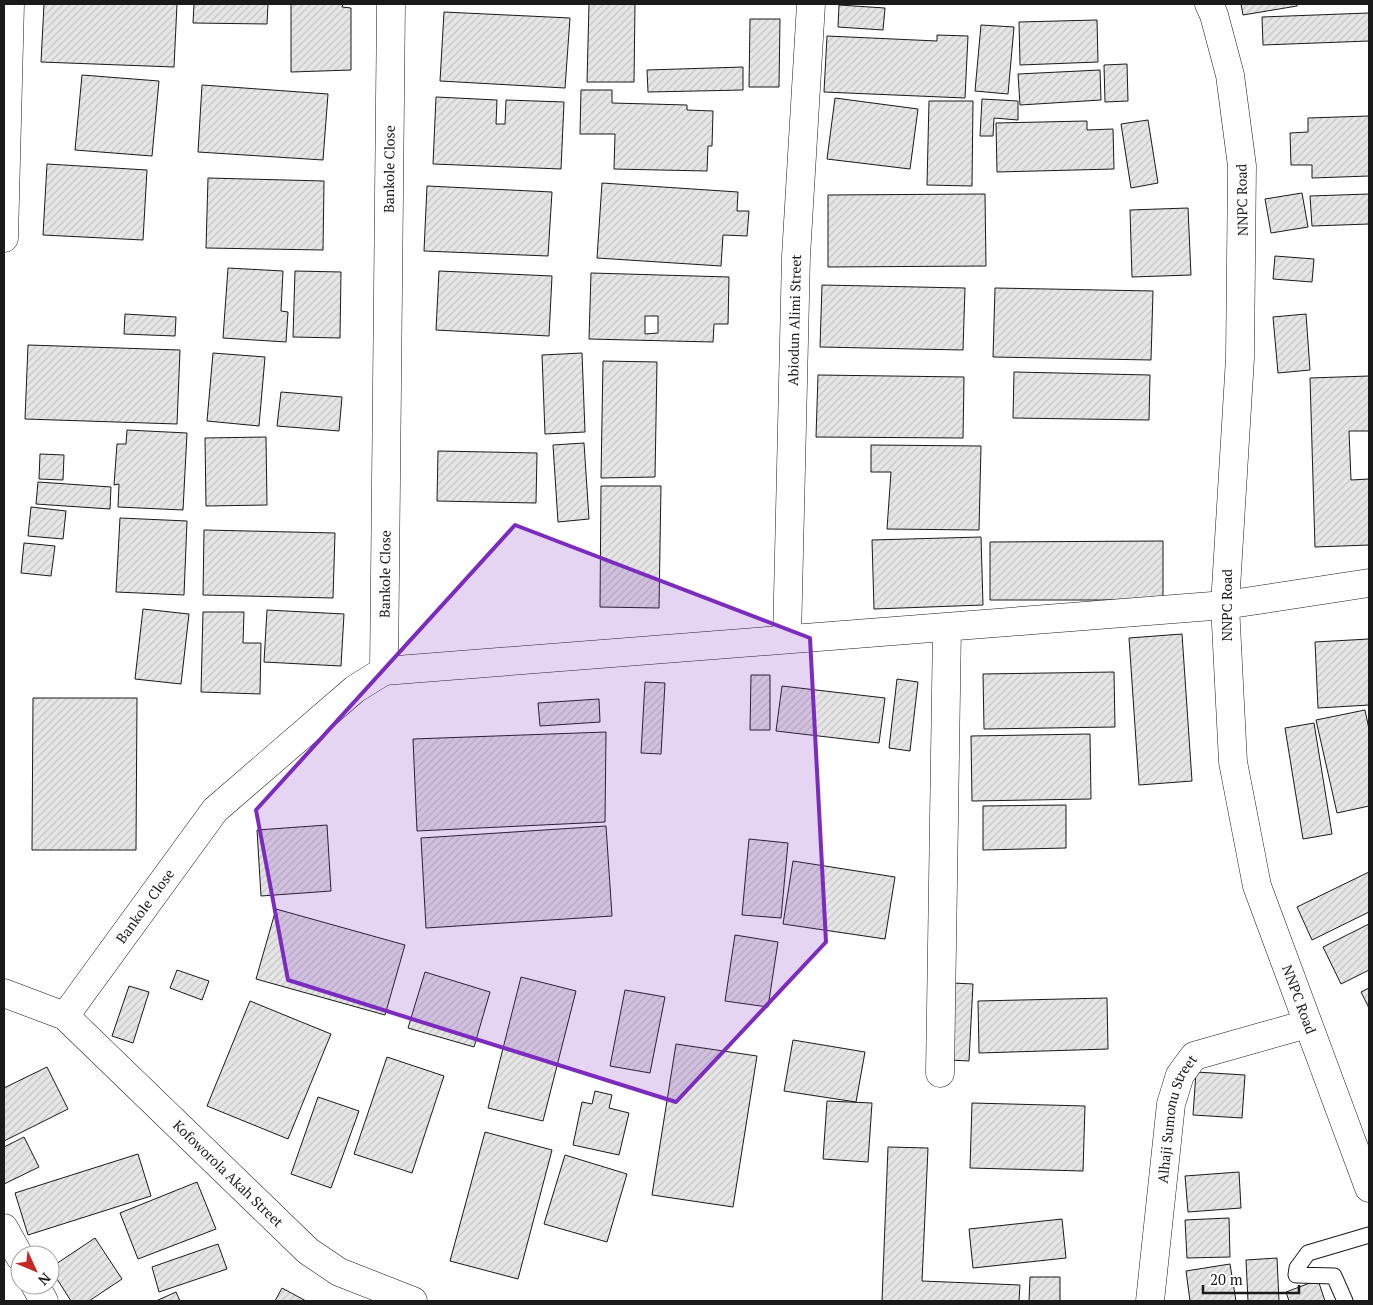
<svg xmlns="http://www.w3.org/2000/svg" width="1373" height="1305" font-family="'PT Serif',serif">
<style>
.building{fill:url(#building-hatch);stroke:#1a1a1a;fill-rule:evenodd}
.lines{fill:none;stroke-linecap:round;stroke-linejoin:round}
.lane-casing{stroke:#1a1a1a;stroke-width:17}
.street-casing{stroke:#1a1a1a;stroke-width:29}
.secondary-casing{stroke:#1a1a1a;stroke-width:29}
.lane{stroke:#fff;stroke-width:15}
.street{stroke:#fff;stroke-width:28}
.secondary{stroke:#fff;stroke-width:28}
.marked{fill:#7b2cbf;fill-opacity:0.2;stroke:#7b2cbf;stroke-width:4;stroke-linejoin:round}
.labels{text-anchor:middle;stroke-width:4;stroke-linejoin:round;paint-order:stroke}
.street-label{font-size:14px;fill:#1a1a1a;stroke:#fff}
</style>
<defs>
<pattern id="building-hatch" width="6" height="6" patternUnits="userSpaceOnUse" patternTransform="scale(1.25)"><rect width="6" height="6" fill="#e6e6e6"/><path d="M-1 1l2-2M0 6l6-6M5 7l2-2" fill="none" stroke="#c5c5c5"/></pattern>
</defs>
<rect width="100%" height="100%" fill="#fff"/>
<path class="building" d="M 44,4 L 177,4 L 174,67 L 41,62 Z
M 194,4 L 268,4 L 267,24 L 193,23 Z
M 291,4 L 343,4 L 342,7 L 351,8 L 351,70 L 291,72 Z
M 589,4 L 635,4 L 634,82 L 587,82 Z
M 1241,4 L 1297,4 L 1297,6 L 1243,15 Z
M 839,5 L 885,8 L 883,30 L 838,27 Z
M 444,12 L 570,18 L 565,88 L 440,81 Z
M 1369,13 L 1369,41 L 1263,45 L 1262,17 Z
M 750,19 L 780,19 L 779,87 L 749,87 Z
M 1097,20 L 1098,62 L 1020,65 L 1019,22 Z
M 981,25 L 1014,27 L 1008,94 L 975,91 Z
M 937,35 L 968,36 L 965,98 L 824,92 L 827,36 L 937,41 Z
M 1127,64 L 1128,101 L 1105,102 L 1104,65 Z
M 743,67 L 743,90 L 648,92 L 647,70 Z
M 1100,70 L 1101,100 L 1020,105 L 1018,74 Z
M 82,75 L 159,81 L 152,156 L 75,150 Z
M 202,85 L 328,94 L 323,160 L 198,152 Z
M 581,90 L 612,90 L 612,103 L 687,105 L 687,110 L 713,111 L 712,146 L 708,146 L 707,171 L 614,169 L 615,134 L 580,134 Z
M 436,97 L 497,100 L 496,124 L 505,124 L 506,100 L 564,102 L 561,169 L 433,164 Z
M 835,98 L 918,109 L 910,169 L 827,159 Z
M 982,99 L 1018,101 L 1018,120 L 994,118 L 993,136 L 980,136 Z
M 929,101 L 973,101 L 972,186 L 927,185 Z
M 1369,116 L 1369,176 L 1312,178 L 1312,165 L 1291,165 L 1290,133 L 1308,132 L 1308,118 Z
M 1148,120 L 1158,183 L 1131,188 L 1121,124 Z
M 1087,121 L 1087,130 L 1113,129 L 1114,169 L 997,172 L 996,123 Z
M 47,164 L 147,170 L 143,240 L 43,235 Z
M 208,178 L 324,181 L 323,250 L 206,248 Z
M 602,183 L 738,192 L 737,211 L 749,211 L 747,236 L 723,235 L 721,266 L 597,258 Z
M 427,186 L 552,192 L 548,256 L 424,251 Z
M 1302,193 L 1308,227 L 1271,233 L 1265,199 Z
M 985,194 L 986,266 L 828,267 L 828,195 Z
M 1369,194 L 1369,224 L 1312,226 L 1310,196 Z
M 1188,208 L 1191,275 L 1132,277 L 1130,210 Z
M 1275,256 L 1314,259 L 1312,282 L 1273,279 Z
M 228,268 L 283,271 L 281,311 L 288,312 L 286,342 L 223,338 Z
M 295,271 L 341,272 L 340,338 L 293,337 Z
M 439,271 L 552,276 L 549,336 L 436,330 Z
M 591,273 L 729,277 L 728,324 L 714,324 L 713,342 L 589,339 ZM 645,316 L 658,316 L 658,333 L 645,334 Z
M 822,285 L 965,288 L 963,350 L 820,347 Z
M 995,288 L 1153,291 L 1151,360 L 993,357 Z
M 125,314 L 176,317 L 175,336 L 124,334 Z
M 1306,314 L 1310,370 L 1278,373 L 1273,317 Z
M 28,345 L 180,350 L 177,424 L 25,419 Z
M 213,353 L 265,357 L 259,426 L 207,421 Z
M 582,353 L 585,432 L 545,434 L 542,355 Z
M 603,361 L 657,362 L 655,477 L 601,478 Z
M 1014,372 L 1150,375 L 1149,420 L 1013,418 Z
M 818,375 L 964,377 L 963,438 L 816,437 Z
M 1369,376 L 1369,431 L 1349,431 L 1351,480 L 1369,479 L 1369,545 L 1315,547 L 1310,378 Z
M 281,392 L 342,397 L 339,431 L 277,426 Z
M 127,430 L 187,433 L 183,510 L 118,507 L 119,484 L 114,485 L 117,444 L 126,444 Z
M 266,437 L 267,505 L 206,506 L 205,438 Z
M 584,443 L 589,519 L 558,522 L 553,445 Z
M 871,445 L 981,446 L 979,530 L 887,529 L 891,472 L 871,472 Z
M 438,451 L 537,453 L 536,503 L 437,501 Z
M 40,454 L 64,455 L 63,480 L 39,479 Z
M 38,482 L 111,487 L 110,509 L 36,504 Z
M 601,486 L 661,486 L 659,608 L 600,607 Z
M 31,507 L 66,511 L 63,539 L 28,536 Z
M 120,518 L 187,521 L 184,595 L 116,592 Z
M 204,530 L 335,533 L 333,598 L 203,595 Z
M 981,537 L 983,605 L 874,609 L 872,540 Z
M 1163,541 L 1163,600 L 990,600 L 990,542 Z
M 24,543 L 55,546 L 51,576 L 21,573 Z
M 143,609 L 189,614 L 181,684 L 135,679 Z
M 267,610 L 344,614 L 341,666 L 264,662 Z
M 203,612 L 244,612 L 243,643 L 261,643 L 260,694 L 201,692 Z
M 1182,634 L 1192,781 L 1139,785 L 1129,638 Z
M 1369,639 L 1369,705 L 1318,708 L 1315,642 Z
M 1114,672 L 1115,727 L 984,729 L 983,674 Z
M 751,675 L 770,675 L 770,730 L 750,730 Z
M 897,679 L 918,682 L 910,751 L 889,748 Z
M 645,682 L 665,683 L 661,754 L 641,753 Z
M 782,686 L 885,698 L 879,743 L 776,731 Z
M 33,698 L 137,698 L 136,850 L 32,850 Z
M 599,699 L 600,722 L 540,726 L 538,703 Z
M 1365,710 L 1369,729 L 1369,806 L 1337,813 L 1316,720 Z
M 1314,723 L 1332,834 L 1303,839 L 1285,728 Z
M 606,732 L 605,822 L 417,831 L 413,739 Z
M 1090,734 L 1091,799 L 972,801 L 971,736 Z
M 1066,805 L 1066,848 L 983,850 L 983,806 Z
M 327,825 L 331,891 L 261,896 L 257,830 Z
M 606,826 L 612,916 L 426,928 L 421,838 Z
M 749,839 L 788,843 L 781,918 L 742,915 Z
M 793,861 L 895,877 L 885,939 L 783,924 Z
M 1369,872 L 1369,912 L 1312,940 L 1297,907 Z
M 276,909 L 405,945 L 385,1015 L 256,979 Z
M 1369,924 L 1369,970 L 1341,984 L 1323,947 Z
M 735,935 L 778,942 L 768,1007 L 725,1001 Z
M 177,970 L 209,981 L 202,1000 L 170,988 Z
M 425,972 L 490,992 L 474,1047 L 408,1028 Z
M 521,977 L 576,991 L 543,1121 L 488,1108 Z
M 953,983 L 973,984 L 969,1061 L 949,1060 Z
M 129,986 L 149,992 L 133,1043 L 112,1036 Z
M 1369,988 L 1369,1008 L 1361,992 Z
M 625,990 L 665,997 L 650,1073 L 610,1066 Z
M 1107,998 L 1108,1049 L 979,1053 L 978,1001 Z
M 250,1001 L 331,1034 L 288,1139 L 207,1106 Z
M 793,1040 L 865,1052 L 856,1102 L 784,1091 Z
M 676,1044 L 757,1056 L 733,1207 L 652,1195 Z
M 387,1057 L 444,1076 L 412,1173 L 354,1154 Z
M 47,1067 L 68,1109 L 4,1141 L 4,1088 Z
M 1196,1072 L 1245,1075 L 1242,1118 L 1193,1115 Z
M 595,1091 L 612,1095 L 609,1108 L 629,1113 L 619,1155 L 573,1145 L 582,1102 L 592,1104 Z
M 318,1097 L 359,1111 L 331,1188 L 291,1174 Z
M 827,1101 L 872,1103 L 868,1162 L 823,1159 Z
M 972,1103 L 1085,1106 L 1083,1171 L 970,1168 Z
M 485,1132 L 552,1150 L 518,1279 L 450,1261 Z
M 24,1137 L 39,1167 L 4,1184 L 4,1147 Z
M 888,1147 L 928,1148 L 922,1281 L 1020,1285 L 1019,1301 L 882,1301 Z
M 138,1154 L 151,1196 L 28,1235 L 15,1193 Z
M 565,1155 L 627,1174 L 607,1242 L 544,1224 Z
M 1239,1172 L 1241,1208 L 1188,1212 L 1185,1176 Z
M 197,1182 L 216,1229 L 138,1259 L 120,1213 Z
M 1229,1218 L 1230,1257 L 1187,1258 L 1185,1220 Z
M 1062,1219 L 1066,1258 L 973,1268 L 969,1229 Z
M 95,1238 L 122,1279 L 89,1301 L 71,1301 L 50,1268 Z
M 218,1244 L 227,1269 L 159,1292 L 152,1267 Z
M 1277,1258 L 1279,1301 L 1248,1301 L 1246,1260 Z
M 1230,1264 L 1236,1301 L 1190,1301 L 1186,1271 Z
M 1030,1277 L 1060,1277 L 1060,1301 L 1029,1301 Z
M 1318,1280 L 1325,1301 L 1289,1301 L 1286,1292 Z
M 282,1288 L 306,1301 L 275,1301 Z
M 176,1292 L 180,1301 L 156,1301 Z"/>
<g class="lines">
<g class="lane-casing">
<path id="lane" d="M 1345,1301 L 1334,1276 L 1296,1275 L 1297,1268 L 1308,1253 L 1369,1235"/>
</g>
<g class="street-casing">
<g id="street">
<path d="M 4,238 L 10,4"/>
<path id="s1" d="M 787,638 L 796,256 L 811,4"/>
<path d="M 384,671 L 1225,605 L 1369,583"/>
<path id="s2" d="M 4,993 L 65,1016 L 308,1251 L 339,1272 L 413,1301"/>
<path id="s3" d="M 65,1016 L 215,810 L 355,689 L 384,671 L 391,4"/>
<path d="M 940,1073 L 947,628"/>
<path d="M 4,1228 L 20,1257"/>
<path d="M 35,1285 L 44,1301"/>
<path id="s4" d="M 1150,1301 L 1171,1104 L 1180,1075 L 1194,1056 L 1307,1024"/>
</g>
</g>
<g class="secondary-casing">
<g id="secondary">
<path id="s5" d="M 1209,4 L 1214,15 L 1230,75 L 1242,166 L 1240,358 L 1225,605 L 1233,762 L 1257,886 L 1369,1188"/>
</g>
</g>
<use href="#lane" class="lane"/>
<use href="#street" class="street"/>
<use href="#secondary" class="secondary"/>
</g>
<path class="marked" d="M 515,525 L 810,638 L 826,942 L 676,1102 L 288,980 L 256,810 Z"/>
<g class="labels">
<g class="street-label">
<text dy="5" stroke="none"><textPath href="#s3" startOffset="976">Bankole Close</textPath></text>
<text transform="translate(1242 200) rotate(-91)" y="5">NNPC Road</text>
<text dy="5" stroke="none"><textPath href="#s1" startOffset="318">Abiodun Alimi Street</textPath></text>
<text dy="5" stroke="none"><textPath href="#s3" startOffset="571">Bankole Close</textPath></text>
<text transform="translate(1227 605) rotate(-90)" y="5">NNPC Road</text>
<text dy="5" stroke="none"><textPath href="#s3" startOffset="136">Bankole Close</textPath></text>
<text dy="5" stroke="none"><textPath href="#s5" startOffset="1010">NNPC Road</textPath></text>
<text dy="5" stroke="none"><textPath href="#s4" startOffset="185">Alhaji Sumonu Street</textPath></text>
<text dy="5" stroke="none"><textPath href="#s2" startOffset="292">Kofoworola Akah Street</textPath></text>
</g>
</g>
<rect width="1373" height="1305" fill="none" stroke="#1a1a1a" stroke-width="10"/>
<g transform="translate(35 1270) rotate(134)"><circle r="24" fill="#ffffff" stroke="#a3a3a3"/>
<path d="M0-4L9 19L0 12L-9 19Z" fill="#c62828"/>
<text y="-8" font-size="14" font-weight="bold" text-anchor="middle" fill="#1a1a1a">N</text>
</g>
<path d="M1203 1285v8h96v-8" fill="none" stroke="#1a1a1a" stroke-width="2.5"/>
<text x="1210" y="1285" font-size="15" fill="#1a1a1a" stroke="#ffffff" stroke-width="4" paint-order="stroke">20 m</text>
</svg>
